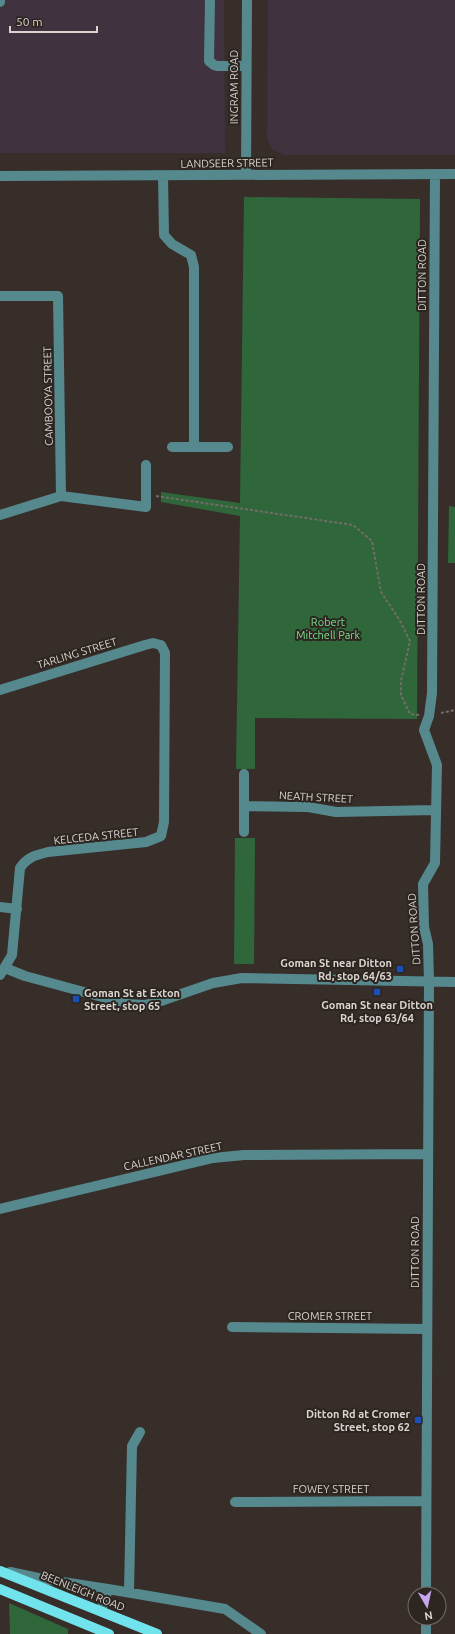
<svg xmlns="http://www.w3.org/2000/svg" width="455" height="1634" font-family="Ubuntu,sans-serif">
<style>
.industrial{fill:#413240}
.green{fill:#2f673b}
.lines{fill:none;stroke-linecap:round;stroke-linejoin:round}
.path{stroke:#746c68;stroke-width:2;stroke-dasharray:3 2;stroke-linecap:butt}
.minor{stroke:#56898e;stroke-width:10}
.major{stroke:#71e3ed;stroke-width:10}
.transit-dot{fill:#1a4fb4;stroke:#2c2520;stroke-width:1.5}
.labels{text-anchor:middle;stroke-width:4;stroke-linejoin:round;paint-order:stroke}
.street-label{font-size:11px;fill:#dad4d1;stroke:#2c2520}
.park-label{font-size:11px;fill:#77e08c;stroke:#2c2520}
.poi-label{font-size:11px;font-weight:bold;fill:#dad4d1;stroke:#2c2520;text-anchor:end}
</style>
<rect width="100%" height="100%" fill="#372e2a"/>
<path class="industrial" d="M 0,0 L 224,0 L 225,153 L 0,153 Z
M 268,0 L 455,0 L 455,155 L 285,155 L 273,150 L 267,139 Z"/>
<path class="green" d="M 244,197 L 420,199 L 417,719 L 255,718 L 255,769 L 236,769 L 240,516 L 161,502 L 161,492 L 240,503 Z
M 449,506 L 455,507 L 455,563 L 448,563 Z
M 235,838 L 255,838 L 254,964 L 234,964 Z
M 9,1603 L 68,1629 L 68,1634 L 10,1634 Z"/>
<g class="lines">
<path class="path" d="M 156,496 L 353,525 L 372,541 L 381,592 L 399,619 L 410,641 L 401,681 L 401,695 L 410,714 L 419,715
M 441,713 L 455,710"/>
<path class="minor" d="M 210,0 L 209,61 L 214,65 L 217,66 L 246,66
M 0,2 L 0,0
M 246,175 L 247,0
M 0,176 L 455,174
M 163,176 L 164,235 L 172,244 L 191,255 L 194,267 L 194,447
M 0,296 L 58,296 L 61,496
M 172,447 L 228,447
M 0,515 L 61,496 L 146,507 L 146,465
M 0,690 L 145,645 L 153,643 L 161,645 L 165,653 L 164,822 L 161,836 L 146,842 L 48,852 C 36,855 27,857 20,868 L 12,955 L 0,975
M 244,806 L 308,807 L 336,812 L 435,810
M 244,832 L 244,774
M 0,907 L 17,909
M 5,968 L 25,976 L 128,1004 L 144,1005 L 161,1001 L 213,983 L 242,978 L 455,982
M 0,1209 L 213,1158 L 244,1155 L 427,1154
M 232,1327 L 427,1329
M 235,1502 L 426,1501
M 10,1572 L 43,1579 L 108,1589 L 225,1609 L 261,1634
M 129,1592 L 132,1446 L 140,1432
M 426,1594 L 429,982 L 428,944 L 424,927 L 423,884 L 435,863 L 437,765 L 424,730 L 429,716 L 432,693 L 435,174
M 101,1611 L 108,1589
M 426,1634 L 426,1618"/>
<path class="major" d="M 0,1571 L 157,1634
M 0,1589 L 109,1634"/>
</g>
<g class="transit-dot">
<rect x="396" y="965" width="8" height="8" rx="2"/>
<rect x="373" y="988" width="8" height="8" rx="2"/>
<rect x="72" y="995" width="8" height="8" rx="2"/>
<rect x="414" y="1416" width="8" height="8" rx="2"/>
</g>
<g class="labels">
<g class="street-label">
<text transform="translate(234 87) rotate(-90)" y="4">INGRAM ROAD</text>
<text transform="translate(227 163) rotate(-1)" y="4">LANDSEER STREET</text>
<text transform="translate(422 275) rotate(-90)" y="4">DITTON ROAD</text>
<text transform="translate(48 396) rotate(-91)" y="4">CAMBOOYA STREET</text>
<text transform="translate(421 599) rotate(-90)" y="4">DITTON ROAD</text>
<text transform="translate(77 653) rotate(-17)" y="4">TARLING STREET</text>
<text transform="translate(316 797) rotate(3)" y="4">NEATH STREET</text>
<text transform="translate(96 836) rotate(-6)" y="4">KELCEDA STREET</text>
<text transform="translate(414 929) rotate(-94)" y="4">DITTON ROAD</text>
<text transform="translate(173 1156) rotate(-12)" y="4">CALLENDAR STREET</text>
<text transform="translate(415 1252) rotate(-90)" y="4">DITTON ROAD</text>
<text x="330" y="1320">CROMER STREET</text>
<text x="331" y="1493">FOWEY STREET</text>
<text transform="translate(83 1591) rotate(22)" y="4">BEENLEIGH ROAD</text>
</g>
<g class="park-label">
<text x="328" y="626">Robert<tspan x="328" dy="13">Mitchell Park</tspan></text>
</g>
<g class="poi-label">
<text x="392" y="967">Goman St near Ditton<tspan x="392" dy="13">Rd, stop 64/63</tspan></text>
<text x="84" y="997" text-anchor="start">Goman St at Exton<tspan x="84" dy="13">Street, stop 65</tspan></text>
<text x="377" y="1009" text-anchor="middle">Goman St near Ditton<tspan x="377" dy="13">Rd, stop 63/64</tspan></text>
<text x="410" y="1418">Ditton Rd at Cromer<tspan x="410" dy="13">Street, stop 62</tspan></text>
</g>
</g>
<g transform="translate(427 1606) rotate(171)"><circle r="19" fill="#2c2520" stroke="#726b67"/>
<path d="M0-3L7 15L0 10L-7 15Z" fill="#c8a6ef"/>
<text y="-6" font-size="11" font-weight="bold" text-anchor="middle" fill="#dad4d1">N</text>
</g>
<path d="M10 26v6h87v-6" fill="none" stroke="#dad4d1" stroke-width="2"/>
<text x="16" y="26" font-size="12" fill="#dad4d1" stroke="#2c2520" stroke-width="3" paint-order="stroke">50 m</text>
</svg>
